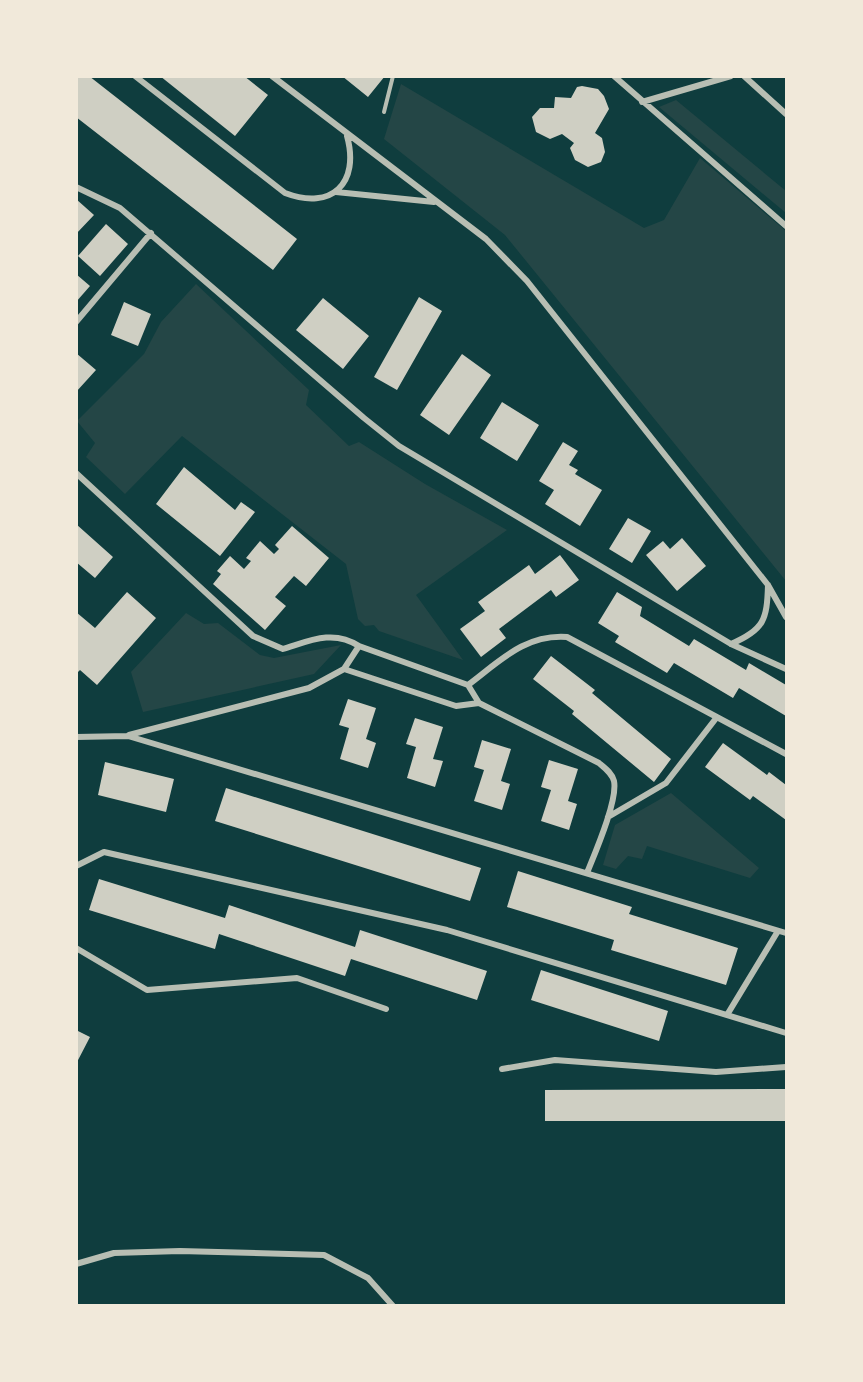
<svg xmlns="http://www.w3.org/2000/svg" width="863" height="1382" font-family="'PT Serif',serif">
<style>
.green{fill:#244646}
.building{fill:#cfcfc3}
.lines{fill:none;stroke-linecap:round;stroke-linejoin:round}
.service{stroke:#b8beb3;stroke-width:4}
.minor{stroke:#b8beb3;stroke-width:6}
</style>
<rect width="100%" height="100%" fill="#0f3d3e"/>
<path class="green" d="M 401,84 L 644,228 L 664,220 L 700,158 L 786,231 L 786,581 L 505,235 L 384,139 Z
M 676,100 L 786,191 L 786,213 L 659,107 Z
M 196,284 L 309,390 L 306,405 L 349,446 L 359,442 L 425,484 L 507,530 L 416,595 L 463,660 L 379,631 L 374,625 L 365,626 L 358,619 L 346,564 L 182,436 L 125,494 L 86,457 L 95,443 L 77,421 L 144,354 L 161,322 Z
M 186,613 L 204,624 L 218,623 L 260,655 L 274,658 L 341,645 L 314,674 L 143,712 L 131,672 Z
M 671,793 L 759,868 L 750,878 L 647,846 L 642,859 L 628,856 L 616,869 L 603,865 L 615,825 Z"/>
<path class="building" d="M 76,76 L 89,76 L 297,239 L 273,270 L 76,117 Z
M 160,76 L 244,76 L 268,95 L 235,136 Z
M 342,76 L 385,76 L 368,97 Z
M 582,86 L 598,89 L 604,96 L 609,109 L 595,133 L 602,138 L 605,152 L 601,162 L 588,167 L 575,160 L 570,148 L 574,143 L 562,134 L 550,139 L 536,132 L 532,117 L 540,108 L 554,108 L 555,97 L 571,98 L 577,87 Z
M 76,199 L 94,215 L 76,234 Z
M 106,224 L 128,244 L 100,276 L 78,256 Z
M 76,274 L 90,286 L 76,302 Z
M 419,297 L 442,311 L 397,390 L 374,377 Z
M 323,298 L 369,336 L 343,369 L 296,330 Z
M 124,302 L 151,314 L 138,346 L 111,335 Z
M 76,353 L 96,370 L 76,392 Z
M 462,354 L 491,375 L 449,435 L 420,415 Z
M 502,402 L 539,425 L 517,461 L 480,438 Z
M 563,442 L 578,451 L 569,465 L 578,470 L 575,474 L 602,490 L 580,526 L 545,504 L 554,490 L 539,481 Z
M 184,467 L 235,510 L 241,502 L 255,512 L 220,556 L 156,504 Z
M 628,518 L 651,531 L 632,563 L 609,549 Z
M 76,524 L 113,557 L 95,578 L 76,562 Z
M 292,526 L 329,558 L 306,586 L 294,576 L 275,597 L 286,606 L 265,630 L 213,584 L 221,574 L 217,571 L 230,556 L 244,569 L 251,561 L 246,558 L 260,541 L 274,554 L 279,549 L 275,545 Z
M 682,538 L 706,566 L 677,591 L 646,555 L 663,541 L 670,549 Z
M 560,555 L 579,580 L 556,597 L 551,590 L 499,629 L 506,638 L 481,657 L 460,629 L 485,611 L 478,602 L 529,565 L 535,574 Z
M 127,592 L 156,618 L 97,685 L 80,670 L 76,674 L 76,612 L 95,628 Z
M 617,592 L 642,607 L 640,616 L 689,646 L 694,639 L 746,670 L 749,663 L 786,685 L 786,716 L 739,688 L 733,698 L 674,663 L 667,673 L 615,642 L 619,636 L 598,623 Z
M 551,656 L 595,690 L 592,693 L 671,759 L 654,782 L 572,714 L 574,711 L 533,679 Z
M 348,699 L 376,708 L 366,739 L 376,743 L 368,768 L 340,759 L 349,728 L 339,725 Z
M 415,718 L 443,727 L 433,759 L 443,761 L 435,787 L 407,778 L 416,747 L 406,744 Z
M 482,740 L 511,749 L 501,781 L 510,784 L 502,810 L 474,801 L 484,770 L 474,767 Z
M 723,743 L 767,775 L 769,772 L 786,785 L 786,820 L 753,796 L 750,800 L 705,767 Z
M 549,760 L 578,769 L 568,801 L 577,804 L 569,830 L 541,821 L 551,790 L 541,787 Z
M 105,762 L 174,779 L 166,812 L 98,795 Z
M 226,788 L 481,868 L 470,901 L 215,821 Z
M 518,871 L 632,907 L 629,914 L 738,948 L 726,985 L 611,950 L 614,940 L 507,907 Z
M 99,879 L 225,918 L 229,905 L 355,947 L 360,930 L 487,971 L 477,1000 L 351,959 L 345,976 L 219,934 L 215,949 L 89,910 Z
M 541,970 L 668,1011 L 659,1041 L 531,1000 Z
M 76,1030 L 90,1037 L 76,1064 Z
M 786,1089 L 786,1121 L 545,1121 L 545,1090 Z"/>
<g class="lines">
<path class="service" d="M 384,112 L 393,76"/>
<path class="minor" d="M 135,76 L 285,193 C 332,211 360,183 347,136
M 272,76 L 486,239 L 527,281 L 768,585 L 786,617
M 614,76 L 786,226
M 744,76 L 786,114
M 642,102 L 731,76
M 76,187 L 120,208 L 364,418 L 399,446 L 731,644 L 786,669
M 336,192 L 434,202
M 76,322 L 151,233
M 76,473 L 253,636 L 283,649 C 309,641 333,629 359,646 L 468,685 L 479,703
M 731,644 C 764,630 767,620 768,585
M 344,669 L 359,646
M 468,685 C 500,661 525,634 567,637 L 786,754
M 479,703 L 599,763 C 605,768 612,773 614,781 C 618,800 595,853 587,873
M 129,735 L 309,688 L 344,669 L 456,706 L 479,703
M 76,737 L 128,736 L 786,933
M 608,817 L 666,783 L 717,717
M 76,866 L 104,852 L 447,930 L 786,1033
M 76,948 L 147,990 L 297,978 L 386,1009
M 727,1015 L 778,931
M 502,1069 L 555,1060 L 716,1072 L 786,1067
M 76,1264 L 114,1253 L 180,1251 L 324,1255 L 368,1278 L 393,1306"/>
</g>
<rect width="863" height="1382" fill="none" stroke="#f1e9da" stroke-width="156"/>
</svg>
